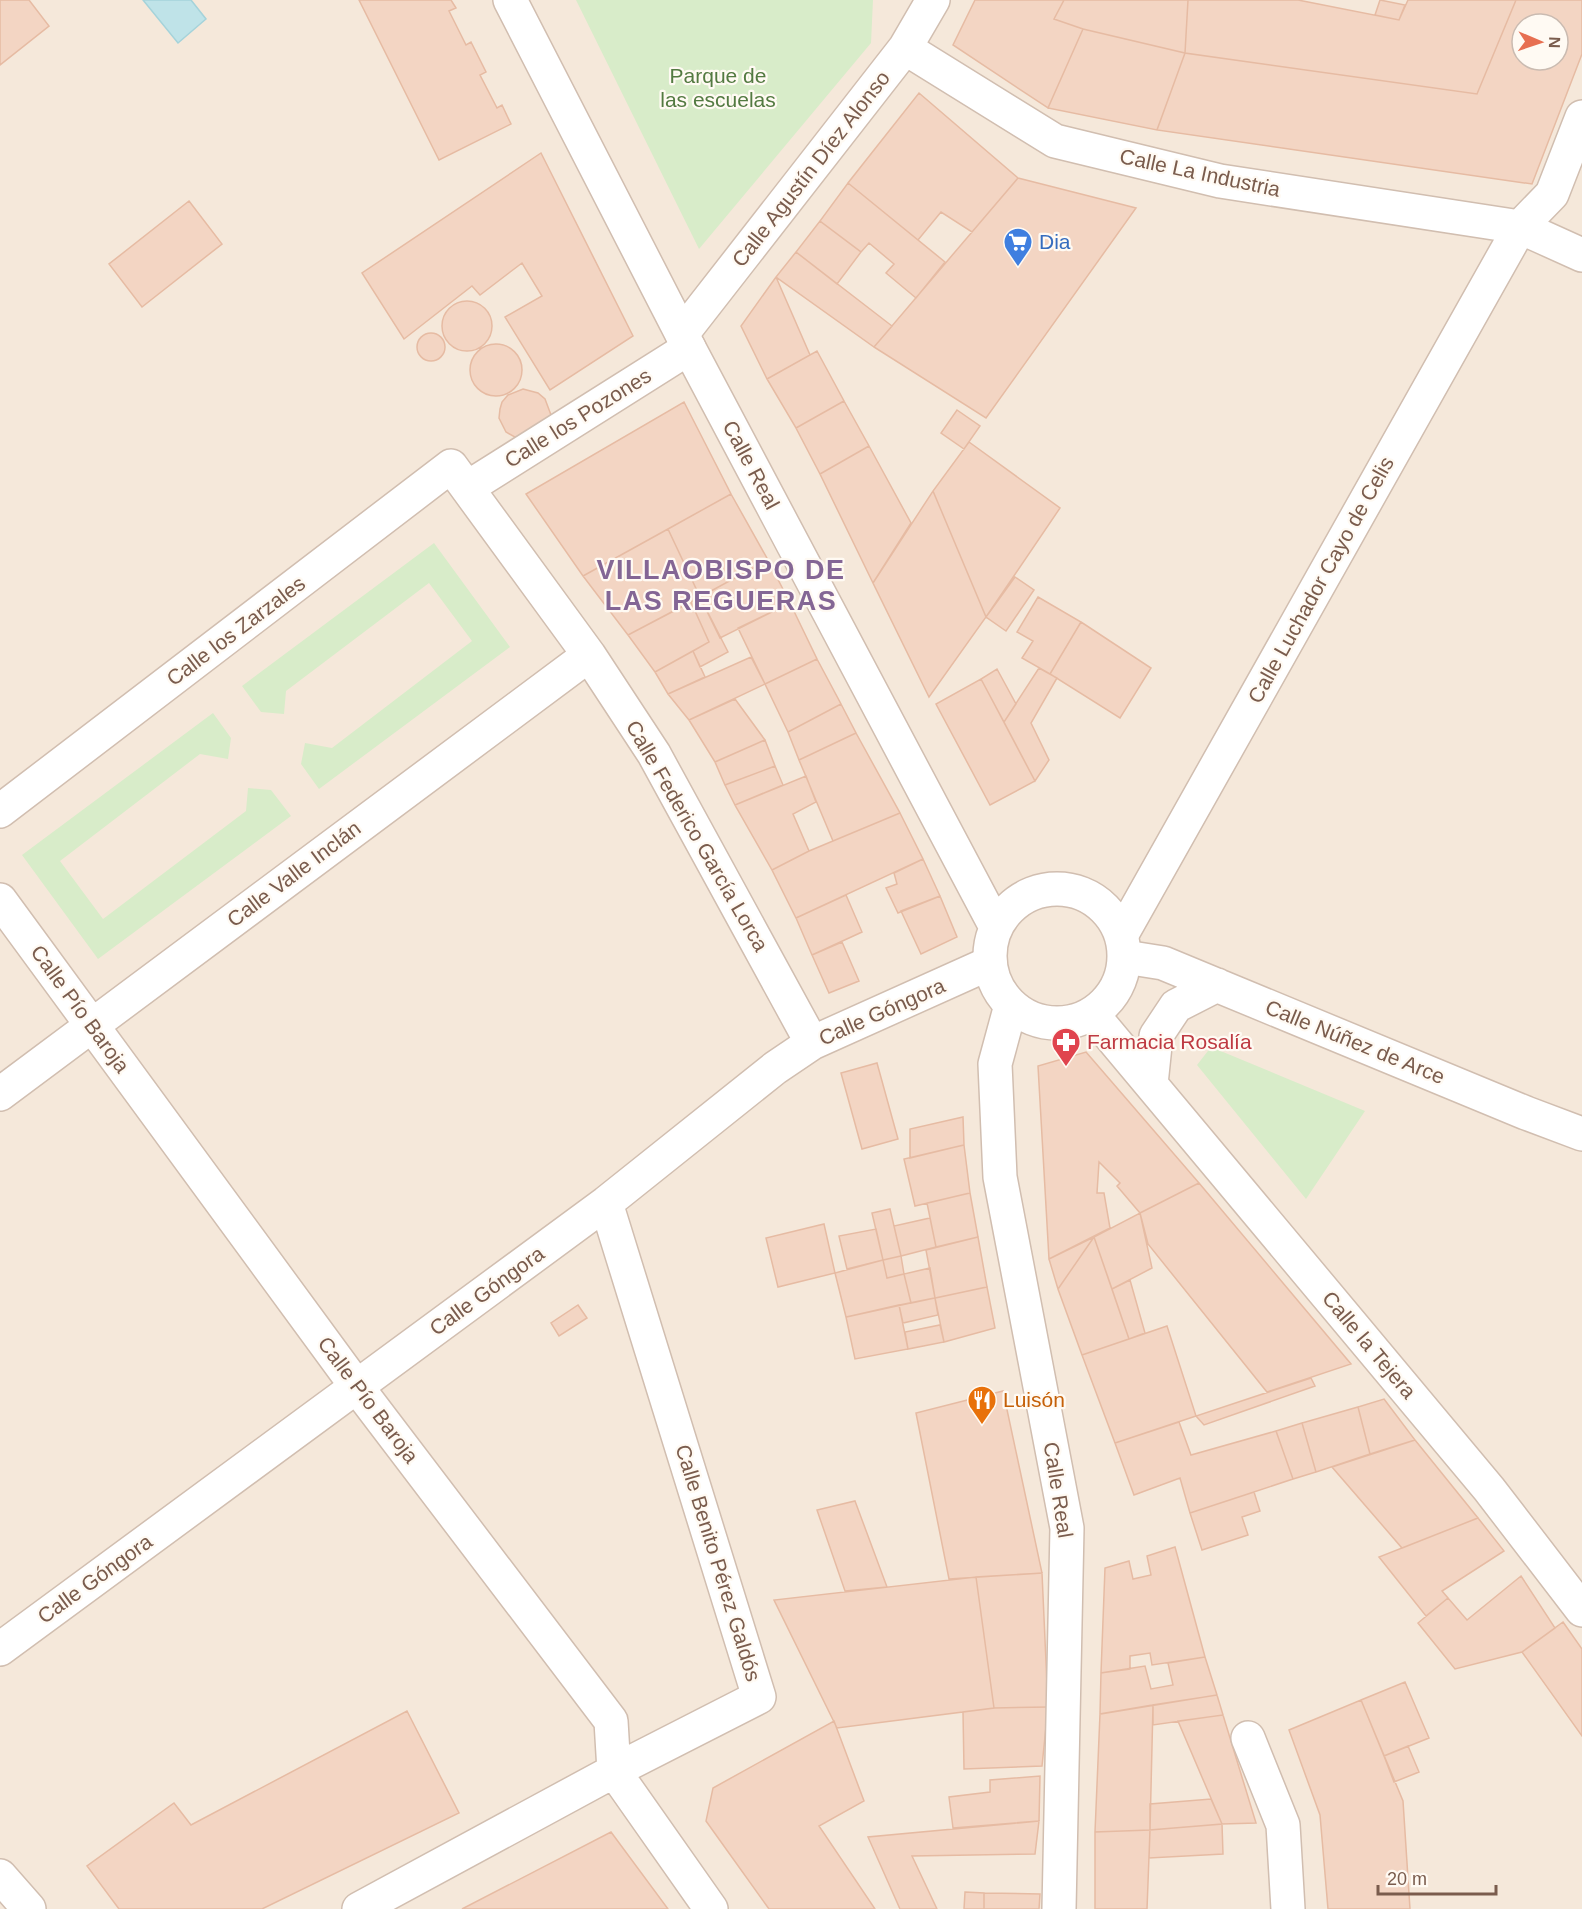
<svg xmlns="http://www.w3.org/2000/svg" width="1582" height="1909" font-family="Arial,sans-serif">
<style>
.residential{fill:#f5e8da;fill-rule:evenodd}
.green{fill:#d8ecc9}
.water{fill:#bfe3e8;stroke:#a5d3da;stroke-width:1.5}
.building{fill:#f3d5c3;stroke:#e6bba3;stroke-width:1.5;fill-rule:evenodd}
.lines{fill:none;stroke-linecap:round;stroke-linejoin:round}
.minor-casing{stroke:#d1beb0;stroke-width:36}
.tertiary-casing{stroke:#d1beb0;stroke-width:36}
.minor{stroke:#fff;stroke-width:33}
.tertiary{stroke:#fff;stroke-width:33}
.labels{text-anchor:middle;stroke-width:4.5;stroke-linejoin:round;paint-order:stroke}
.park-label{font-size:21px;fill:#537a41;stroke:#fffaf3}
.street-label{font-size:21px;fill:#7a5c4d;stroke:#fffaf3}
.shop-label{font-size:21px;fill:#366cbe;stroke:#fffaf3;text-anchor:start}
.health-label{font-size:21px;fill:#be3a42;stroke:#fffaf3;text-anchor:start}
.food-label{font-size:21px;fill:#c56008;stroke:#fffaf3;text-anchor:start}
.district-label{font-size:27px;font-weight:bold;letter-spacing:1.5px;fill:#846695;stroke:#fffaf3}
</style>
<rect width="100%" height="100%" fill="#fdf6ec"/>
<path class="residential" d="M 0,0 L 1582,0 L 1582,1909 L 0,1909 ZM 1522,24 L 1558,24 L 1558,60 L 1522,60 Z"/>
<path class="green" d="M 576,0 L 873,0 L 871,43 L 699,249 Z
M 434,543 L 510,647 L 319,789 L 301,764 L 305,743 L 332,748 L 472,641 L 429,583 L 286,691 L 284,714 L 261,712 L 242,686 Z
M 213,713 L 231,738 L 228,759 L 200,754 L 60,861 L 103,919 L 246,811 L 248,788 L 271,790 L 291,816 L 98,959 L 22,855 Z
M 1211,1047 L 1365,1111 L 1306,1199 L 1197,1065 Z"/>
<path class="water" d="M 143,0 L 191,0 L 206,19 L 178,43 Z"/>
<path class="building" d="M 0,0 L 29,0 L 49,26 L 0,65 Z
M 359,0 L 451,0 L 456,8 L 449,11 L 466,45 L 471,42 L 486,72 L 480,75 L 497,108 L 502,105 L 511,124 L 439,160 Z
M 975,0 L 1064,0 L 1054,19 L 1083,29 L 1048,108 L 953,45 Z
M 1064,0 L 1188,0 L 1185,53 L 1083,29 L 1054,19 Z
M 1188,0 L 1298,0 L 1399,20 L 1408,0 L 1516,0 L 1477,94 L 1185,53 Z
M 1380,0 L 1405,5 L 1399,20 L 1375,15 Z
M 1516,0 L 1582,0 L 1582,54 L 1532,184 L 1157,130 L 1185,53 L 1477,94 ZM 1522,24 L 1558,24 L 1558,60 L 1522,60 Z
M 1083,29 L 1185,53 L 1157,130 L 1048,108 Z
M 919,93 L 1018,178 L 972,232 L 941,212 L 918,240 L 848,183 Z
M 541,153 L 633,336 L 550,390 L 505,317 L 542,296 L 522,263 L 480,295 L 472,286 L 404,339 L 362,273 Z
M 1018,178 L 1136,208 L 986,418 L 874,347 Z
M 848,183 L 945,262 L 916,298 L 886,273 L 894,264 L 869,243 L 861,252 L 820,221 Z
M 189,201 L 222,244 L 142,307 L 109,264 Z
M 820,221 L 861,252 L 837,284 L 796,252 Z
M 796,252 L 892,326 L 874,347 L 776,277 Z
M 776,277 L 810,355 L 767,379 L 741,326 Z
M442 326a25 25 0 1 1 50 0a25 25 0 1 1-50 0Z
M417 347a14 14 0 1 1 28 0a14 14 0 1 1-28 0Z
M470 370a26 26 0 1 1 52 0a26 26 0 1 1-52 0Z
M 817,351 L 844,401 L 796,428 L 767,379 Z
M 523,389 L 538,393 L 545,399 L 551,415 L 548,424 L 520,440 L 506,432 L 499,418 L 500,409 L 502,402 L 508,395 Z
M 844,401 L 869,446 L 820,474 L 796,428 Z
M 684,402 L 731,494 L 583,576 L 526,494 Z
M 957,410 L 980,426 L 964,449 L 941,433 Z
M 969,442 L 1060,508 L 986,617 L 933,491 Z
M 869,446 L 911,523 L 873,583 L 820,474 Z
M 933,491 L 986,617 L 929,697 L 873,583 Z
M 731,494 L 768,560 L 700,597 L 668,529 Z
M 668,529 L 700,597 L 628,635 L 583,576 Z
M 768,560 L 790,603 L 720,638 L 700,597 Z
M 1015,577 L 1034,590 L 1006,631 L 986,617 Z
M 700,597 L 728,652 L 700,667 L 693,651 L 709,642 L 691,602 Z
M 1038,597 L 1081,622 L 1050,674 L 1022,658 L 1033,641 L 1017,632 Z
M 691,602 L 709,642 L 655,672 L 628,635 Z
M 790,603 L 817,659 L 765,684 L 738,628 Z
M 1081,622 L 1151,668 L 1120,718 L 1050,674 Z
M 693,651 L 705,677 L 668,694 L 655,672 Z
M 751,657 L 765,684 L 689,720 L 668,694 Z
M 817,659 L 841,704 L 788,732 L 765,684 Z
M 1039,668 L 1057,678 L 1031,723 L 1049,760 L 1035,781 L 1004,722 Z
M 997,669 L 1016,704 L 1004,722 L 981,679 Z
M 981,679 L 1035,781 L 990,805 L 936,704 Z
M 735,699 L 765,740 L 715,762 L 689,720 Z
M 841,704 L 856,733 L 799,760 L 788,732 Z
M 856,733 L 900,813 L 833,841 L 799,760 Z
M 765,740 L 775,766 L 725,785 L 715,762 Z
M 775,766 L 783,785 L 735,805 L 725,785 Z
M 806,776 L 816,802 L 793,814 L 809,851 L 772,870 L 735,805 Z
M 900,813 L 923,859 L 796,918 L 772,870 L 809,851 Z
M 923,859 L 940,896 L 898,913 L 886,888 L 897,884 L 894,873 Z
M 846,895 L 862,932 L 812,955 L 796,918 Z
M 940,896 L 957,937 L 921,954 L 901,911 Z
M 842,942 L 859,981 L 829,993 L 812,955 Z
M 1086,1052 L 1199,1183 L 1140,1213 L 1117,1186 L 1120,1183 L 1099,1162 L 1097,1193 L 1104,1193 L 1110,1228 L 1049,1259 L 1038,1066 Z
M 877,1063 L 898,1139 L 862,1149 L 841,1073 Z
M 963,1117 L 964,1145 L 910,1158 L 910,1129 Z
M 964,1145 L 970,1193 L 915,1206 L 904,1159 Z
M 1199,1183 L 1351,1364 L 1267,1392 L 1148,1244 L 1140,1213 Z
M 970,1193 L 978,1237 L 936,1247 L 927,1203 Z
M 890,1209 L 901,1256 L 883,1260 L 872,1213 Z
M 1140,1213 L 1152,1268 L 1112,1289 L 1094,1237 Z
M 930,1218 L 936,1247 L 901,1256 L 894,1226 Z
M 824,1224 L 835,1273 L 778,1287 L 766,1238 Z
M 876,1229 L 883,1260 L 847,1269 L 839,1236 Z
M 978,1237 L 987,1287 L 935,1298 L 926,1250 Z
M 1094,1237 L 1129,1339 L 1082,1355 L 1058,1289 Z
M 1094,1237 L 1058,1289 L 1049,1259 Z
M 901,1256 L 904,1274 L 887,1278 L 883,1260 Z
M 883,1260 L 887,1278 L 904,1274 L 911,1303 L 846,1317 L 835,1273 Z
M 930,1268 L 935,1298 L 911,1303 L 904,1274 Z
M 1130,1280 L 1145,1333 L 1129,1339 L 1112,1289 Z
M 987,1287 L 995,1328 L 944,1342 L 935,1298 Z
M 935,1298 L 938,1315 L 903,1323 L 899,1305 Z
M 578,1305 L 587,1318 L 559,1336 L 551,1323 Z
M 899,1305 L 908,1349 L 855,1359 L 846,1317 Z
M 940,1325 L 944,1342 L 908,1349 L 905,1332 Z
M 1167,1326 L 1196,1416 L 1115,1443 L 1082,1355 Z
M 1311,1378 L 1315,1386 L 1204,1425 L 1196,1416 Z
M 1003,1391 L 1042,1573 L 949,1579 L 916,1413 Z
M 1384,1399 L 1415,1440 L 1370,1454 L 1358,1407 Z
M 1358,1407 L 1370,1454 L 1316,1472 L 1302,1423 Z
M 1179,1422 L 1191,1455 L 1276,1431 L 1293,1479 L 1190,1513 L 1180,1478 L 1134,1495 L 1115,1443 Z
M 1302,1423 L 1316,1472 L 1293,1479 L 1276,1431 Z
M 1415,1440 L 1478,1518 L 1402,1548 L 1332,1467 Z
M 1254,1492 L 1260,1511 L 1242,1517 L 1248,1535 L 1202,1550 L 1190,1513 Z
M 855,1501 L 887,1587 L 845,1591 L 817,1510 Z
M 1478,1518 L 1504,1551 L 1442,1591 L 1448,1598 L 1426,1616 L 1379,1557 Z
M 1175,1547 L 1205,1657 L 1152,1665 L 1150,1653 L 1130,1656 L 1130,1669 L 1101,1673 L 1105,1568 L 1129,1561 L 1133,1579 L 1151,1575 L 1147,1556 Z
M 1042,1573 L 1048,1707 L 994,1708 L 976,1577 Z
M 1521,1576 L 1555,1628 L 1522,1652 L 1455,1669 L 1418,1623 L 1448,1598 L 1467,1620 Z
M 976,1577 L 994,1708 L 837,1728 L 774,1600 Z
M 1563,1622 L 1582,1649 L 1582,1736 L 1522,1652 Z
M 1205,1657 L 1217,1695 L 1100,1714 L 1101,1673 L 1145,1666 L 1151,1689 L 1173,1685 L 1168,1663 Z
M 1405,1682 L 1429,1738 L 1384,1756 L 1361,1700 Z
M 1217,1695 L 1223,1715 L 1153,1725 L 1153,1705 Z
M 1361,1700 L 1403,1801 L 1410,1909 L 1328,1909 L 1320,1815 L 1289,1730 Z
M 1153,1705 L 1150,1830 L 1095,1832 L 1100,1714 Z
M 1048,1707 L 1042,1766 L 964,1769 L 963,1712 L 994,1708 Z
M 407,1711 L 459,1813 L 262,1909 L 119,1909 L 87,1866 L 174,1803 L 191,1825 Z
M 1223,1715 L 1256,1823 L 1222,1824 L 1178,1721 Z
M 834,1721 L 864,1801 L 819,1826 L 875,1909 L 769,1909 L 706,1821 L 713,1788 Z
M 1408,1746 L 1419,1772 L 1394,1782 L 1384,1756 Z
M 1040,1776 L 1039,1821 L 953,1828 L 949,1797 L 990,1792 L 990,1780 Z
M 1211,1799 L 1222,1824 L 1150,1830 L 1150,1804 Z
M 1039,1821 L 1035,1854 L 912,1856 L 937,1909 L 900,1909 L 868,1837 Z
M 1222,1824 L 1223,1854 L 1149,1858 L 1150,1830 Z
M 1150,1830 L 1147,1909 L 1095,1909 L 1095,1832 Z
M 611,1832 L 668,1909 L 462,1909 Z
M 965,1892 L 984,1893 L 984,1909 L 964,1909 Z
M 984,1893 L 1040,1894 L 1039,1909 L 984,1909 Z"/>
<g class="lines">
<g class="minor-casing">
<path id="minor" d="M 905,48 L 1055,141 L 1220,181 L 1520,227 L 1582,255
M 682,334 L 905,48 L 933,0
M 467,488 L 689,348
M 0,811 L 451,466 L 589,655 L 654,754 L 812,1043
M 0,900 L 357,1387 L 611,1721 L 614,1771 L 711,1909
M 1122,934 L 1520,227 L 1552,194 L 1582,117
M 1125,957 L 1163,963 L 1526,1113 L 1582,1134
M 1092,1014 L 1489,1489 L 1582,1610
M 1151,1084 L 1156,1036 L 1176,1006 L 1217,985
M 0,1094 L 589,655
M 0,1649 L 606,1203 L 775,1068 L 812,1043 L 990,963
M 1248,1738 L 1283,1825 L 1288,1909
M 0,1876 L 29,1909
M 359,1909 L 614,1771 L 759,1697 L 606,1203"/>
</g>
<g class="tertiary-casing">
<path id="tertiary" d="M 510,0 L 689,348 L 996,927
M990 956a67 67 0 1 1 134 0a67 67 0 1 1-134 0Z
M 1011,1005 L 995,1064 L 1000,1177 L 1067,1528 L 1059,1909"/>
</g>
<use href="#minor" class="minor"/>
<use href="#tertiary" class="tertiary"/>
</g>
<defs>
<g id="supermarket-pin" transform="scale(1.5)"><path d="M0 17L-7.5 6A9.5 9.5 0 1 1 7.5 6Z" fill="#3f7fe0" stroke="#fffaf3"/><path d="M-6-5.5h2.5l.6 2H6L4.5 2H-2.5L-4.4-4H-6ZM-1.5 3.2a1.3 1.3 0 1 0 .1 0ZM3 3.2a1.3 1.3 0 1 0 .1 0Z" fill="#fff"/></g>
<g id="pharmacy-pin" transform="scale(1.5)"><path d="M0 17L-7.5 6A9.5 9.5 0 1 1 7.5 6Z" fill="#e0444e" stroke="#fffaf3"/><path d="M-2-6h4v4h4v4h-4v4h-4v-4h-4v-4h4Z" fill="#fff"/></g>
<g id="restaurant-pin" transform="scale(1.5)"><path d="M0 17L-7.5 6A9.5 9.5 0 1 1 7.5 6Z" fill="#e8710a" stroke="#fffaf3"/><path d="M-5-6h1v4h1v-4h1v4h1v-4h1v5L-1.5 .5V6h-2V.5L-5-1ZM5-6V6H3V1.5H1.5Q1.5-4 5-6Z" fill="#fff"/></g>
</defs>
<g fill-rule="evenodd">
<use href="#supermarket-pin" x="1018" y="242"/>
<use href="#pharmacy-pin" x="1066" y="1042"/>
<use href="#restaurant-pin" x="982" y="1400"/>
</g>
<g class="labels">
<g class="park-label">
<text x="718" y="83">Parque de<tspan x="718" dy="24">las escuelas</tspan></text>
</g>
<g class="street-label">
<text transform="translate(811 169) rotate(-52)" y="7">Calle Agustín Díez Alonso</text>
<text transform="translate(1200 173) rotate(12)" y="7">Calle La Industria</text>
<text transform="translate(578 418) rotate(-32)" y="7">Calle los Pozones</text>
<text transform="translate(751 465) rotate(62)" y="7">Calle Real</text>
<text transform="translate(1321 580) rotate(-61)" y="7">Calle Luchador Cayo de Celis</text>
<text transform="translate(236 631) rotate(-37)" y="7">Calle los Zarzales</text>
<text transform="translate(697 836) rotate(60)" y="7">Calle Federico García Lorca</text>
<text transform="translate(294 874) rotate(-37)" y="7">Calle Valle Inclán</text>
<text transform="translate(80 1009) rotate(54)" y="7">Calle Pío Baroja</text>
<text transform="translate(882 1012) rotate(-24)" y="7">Calle Góngora</text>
<text transform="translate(1355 1042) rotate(22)" y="7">Calle Núñez de Arce</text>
<text transform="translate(487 1291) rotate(-36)" y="7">Calle Góngora</text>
<text transform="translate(1369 1345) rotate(50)" y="7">Calle la Tejera</text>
<text transform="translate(368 1400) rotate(53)" y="7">Calle Pío Baroja</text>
<text transform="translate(1058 1490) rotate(81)" y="7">Calle Real</text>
<text transform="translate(718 1563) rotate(73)" y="7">Calle Benito Pérez Galdós</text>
<text transform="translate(95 1579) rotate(-36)" y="7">Calle Góngora</text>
</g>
<g class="shop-label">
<text x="1039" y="249">Dia</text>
</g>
<g class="health-label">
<text x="1087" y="1049">Farmacia Rosalía</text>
</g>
<g class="food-label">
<text x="1003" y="1407">Luisón</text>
</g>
<g class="district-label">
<text x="721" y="579">VILLAOBISPO DE<tspan x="721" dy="31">LAS REGUERAS</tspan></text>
</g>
</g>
<g transform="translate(1540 42) rotate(92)"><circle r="28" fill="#fffaf3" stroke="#cabbb1" stroke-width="1.5"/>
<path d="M0-4.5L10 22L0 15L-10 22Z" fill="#e76f51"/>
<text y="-9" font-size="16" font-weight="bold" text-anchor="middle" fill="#7a5c4d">N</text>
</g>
<path d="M1378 1885v9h118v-9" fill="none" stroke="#7a5c4d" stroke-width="3"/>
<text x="1387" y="1885" font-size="18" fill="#7a5c4d" stroke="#fffaf3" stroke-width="4.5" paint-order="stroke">20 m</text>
</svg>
